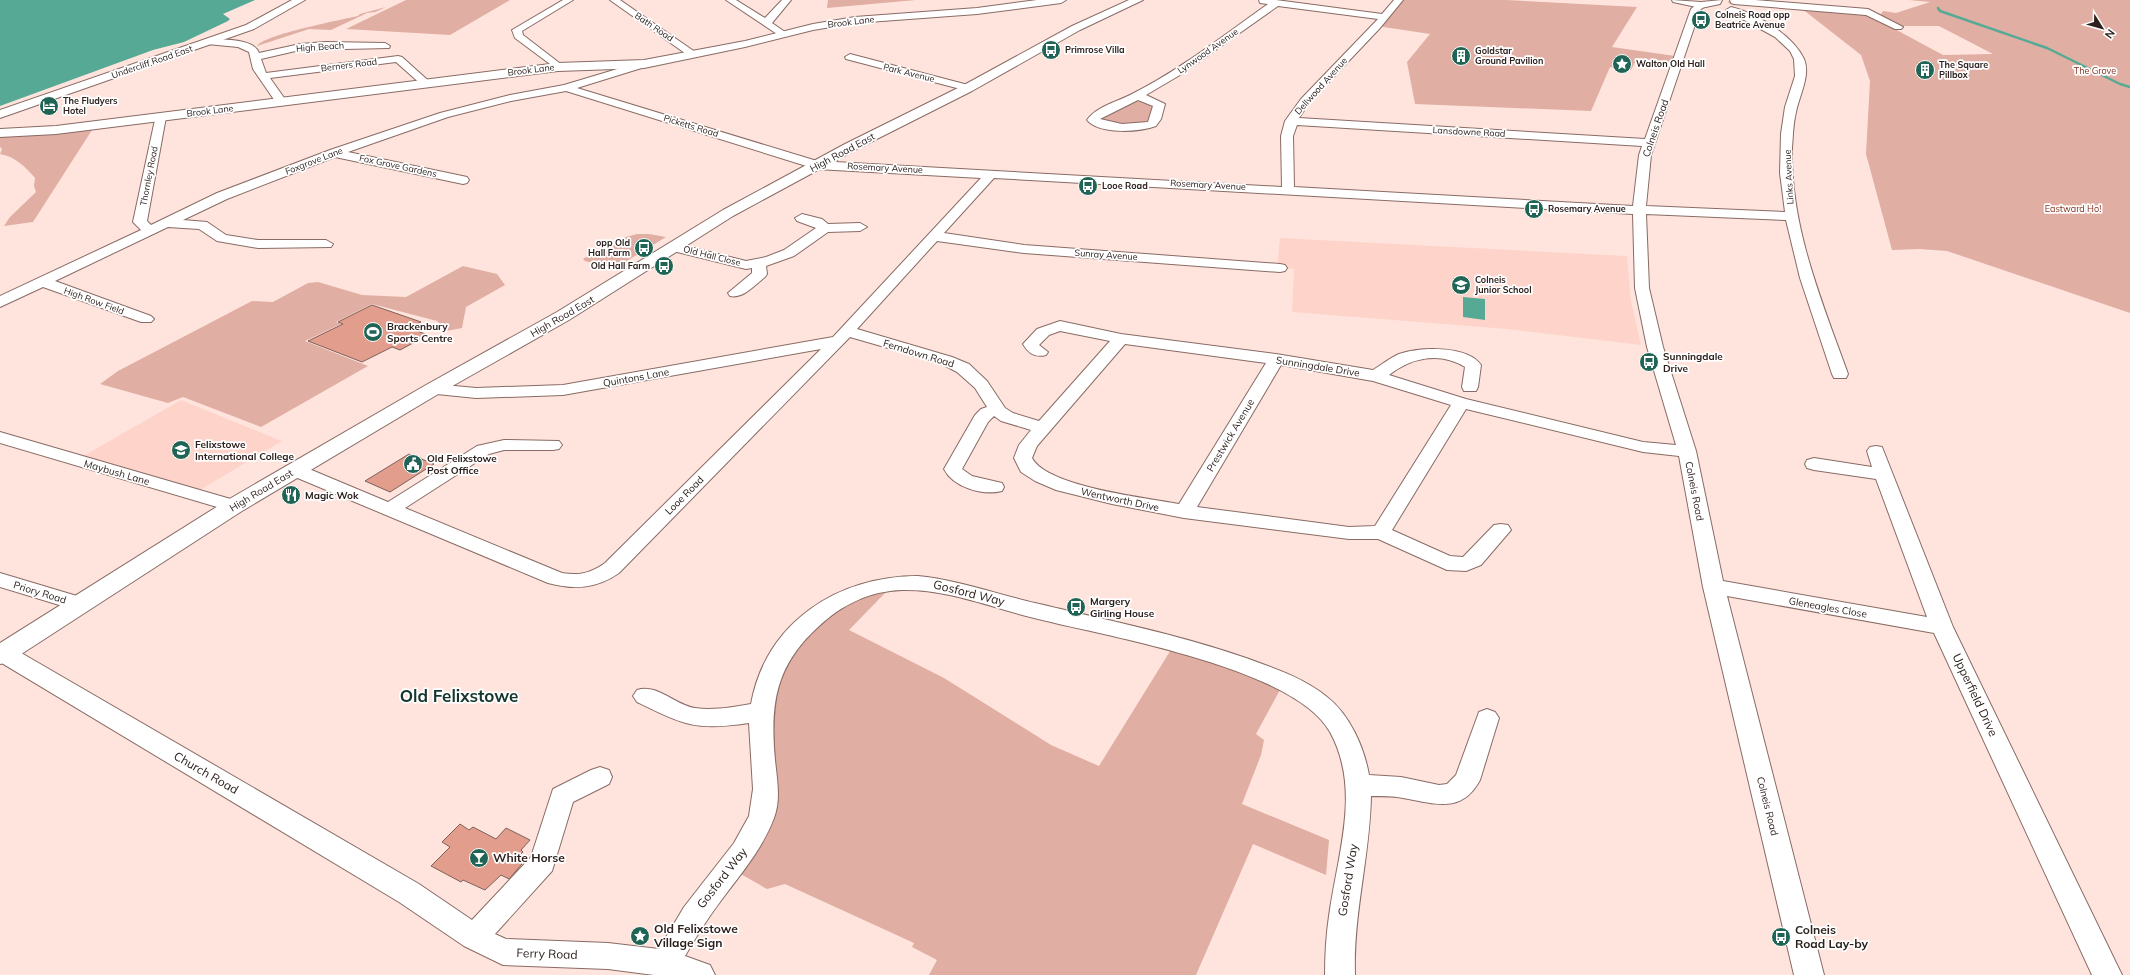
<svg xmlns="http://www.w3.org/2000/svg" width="2130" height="975" font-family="Mulish,sans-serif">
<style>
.built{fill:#fed4ca}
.green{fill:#e0aea2}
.water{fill:#56aa95}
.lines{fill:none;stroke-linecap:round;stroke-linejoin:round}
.stream{stroke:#56aa95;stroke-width:2.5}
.building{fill:#e39d8c;stroke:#7d6159}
.minor-casing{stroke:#886b64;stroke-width:2}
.tertiary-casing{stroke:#886b64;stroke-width:2}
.primary-casing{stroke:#886b64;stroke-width:2}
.minor{fill:#fff;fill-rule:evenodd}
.tertiary{fill:#fff;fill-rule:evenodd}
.primary{fill:#fff;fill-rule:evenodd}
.labels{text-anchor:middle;stroke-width:3.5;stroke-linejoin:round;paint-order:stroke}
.far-poi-label{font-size:9px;font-weight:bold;fill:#2d211e;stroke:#fff;text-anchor:start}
.far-street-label{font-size:9px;fill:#2d211e;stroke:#fff}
.far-park-label{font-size:9px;fill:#802e1b;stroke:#fff}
.street-label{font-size:10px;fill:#2d211e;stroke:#fff}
.poi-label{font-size:10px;font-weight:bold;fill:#2d211e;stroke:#fff;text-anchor:start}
.near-street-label{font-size:12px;fill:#2d211e;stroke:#fff}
.near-poi-label{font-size:12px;font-weight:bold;fill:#2d211e;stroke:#fff;text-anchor:start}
.near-district-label{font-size:17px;font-weight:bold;fill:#16352d;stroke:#fff}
</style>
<rect width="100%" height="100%" fill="#ffe4dd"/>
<path class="built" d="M 1280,238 L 1627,256 L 1631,301 L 1641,345 L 1507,329 L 1292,312 L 1294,269 L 1277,268 Z
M 181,400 L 282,441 L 195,493 L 78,459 Z"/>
<path class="green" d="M 406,0 L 510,0 L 450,35 L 346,29 Z
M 828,0 L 916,0 L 827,8 Z
M 1399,0 L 1506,0 L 1637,7 L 1612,47 L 1675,56 L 1672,63 L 1637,58 L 1631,70 L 1610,67 L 1591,111 L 1415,104 L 1407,62 L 1430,34 L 1377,26 Z
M 1909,0 L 2130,0 L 2130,313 L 1947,251 L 1920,249 L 1892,250 L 1866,154 L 1870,81 L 1861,55 L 1801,8 L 1728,3 L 1729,1 L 1865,13 L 1943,55 L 1993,54 L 1939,26 L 1901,26 L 1874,13 L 1881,14 L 1883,11 L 1896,13 L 1930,2 Z
M 386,7 L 371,14 L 375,12 L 367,13 L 331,30 L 309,29 L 257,46 C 263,35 344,19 358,16 L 360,14 Z
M 1136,101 L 1156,105 L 1150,122 L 1145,125 L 1107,124 L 1096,118 Z
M 92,130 L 33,222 L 4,226 L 10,217 L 36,192 L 34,186 L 35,178 C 26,167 14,156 0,154 L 2,149 L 0,147 L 0,137 Z
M 637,234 L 649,234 L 666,237 L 617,267 L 613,268 L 585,261 L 583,259 C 591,253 602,256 612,249 L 613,243 L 619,239 Z
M 463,266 L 497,274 L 505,285 L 466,307 L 462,328 L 446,331 L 437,321 L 372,304 L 336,322 L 341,324 L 305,341 L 368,366 L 261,427 L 183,397 L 168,403 L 100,384 L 118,371 L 252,301 L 273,302 L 308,283 L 318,282 L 362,295 L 406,297 Z
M 886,592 L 849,630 L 944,678 L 1051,745 L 1099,766 L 1172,648 L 1241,671 L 1281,688 L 1256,734 L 1264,740 L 1261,755 L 1242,804 L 1329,840 L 1326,875 L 1253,844 L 1196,975 L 929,975 L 937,960 L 912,947 L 914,943 L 785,884 L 767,889 L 739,873 L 770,721 L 773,692 L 787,660 L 809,632 L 838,609 L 869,595 Z"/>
<path class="water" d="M 0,0 L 255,0 L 223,14 L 230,19 L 228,21 L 184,42 L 153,50 L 0,106 Z
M 1463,297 L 1485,299 L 1485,320 L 1463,317 Z"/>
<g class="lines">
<path class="stream" d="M 1938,8 L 1940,11 L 2047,48 L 2120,84 L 2130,87"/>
</g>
<path class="building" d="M 372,305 L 421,322 L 409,328 L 428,335 L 400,350 L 392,347 L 362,362 L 308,341 L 343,324 L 338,322 Z
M 409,454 L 434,464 L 390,492 L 365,481 Z
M 460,824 L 469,830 L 473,827 L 496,839 L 506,828 L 530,840 L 521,850 L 523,852 L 515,860 L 522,864 L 509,879 L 501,875 L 485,890 L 463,880 L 461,882 L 431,866 L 450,847 L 442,842 Z"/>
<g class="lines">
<g class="minor-casing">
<path id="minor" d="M 563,0 L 573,0 L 522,31 L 523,35 L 562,65 L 563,67 L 562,69 L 558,70 L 515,38 L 512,30 Z
M 610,0 L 620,0 L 698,54 L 697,56 L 689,56 Z
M 726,0 L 736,0 L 765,18 L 782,0 L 791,0 L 772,23 L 788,34 L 786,36 L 780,36 Z
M 1259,0 L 1276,0 L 1382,14 L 1394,0 L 1403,0 L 1380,28 L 1309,103 L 1299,118 L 1645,139 L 1691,9 L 1698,3 L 1704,3 L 1706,5 L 1700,10 L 1651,155 L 1646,206 L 1785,212 L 1780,173 L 1781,134 L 1785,107 L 1795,76 L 1794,59 L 1790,51 L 1775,37 L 1726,10 L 1731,7 C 1756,13 1793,35 1804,59 C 1811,75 1799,96 1796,112 C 1793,124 1793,136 1792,148 C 1790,226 1822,302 1848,374 L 1846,378 L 1834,378 L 1832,374 L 1800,278 L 1786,220 L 1646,214 L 1649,288 L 1663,347 L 1696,451 L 1723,581 L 1927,617 L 1876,479 L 1814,470 L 1807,468 L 1805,464 L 1807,460 L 1814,458 L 1872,467 L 1867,451 L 1870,447 L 1876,446 L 1882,447 L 1953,627 L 2122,975 L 2092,975 L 1934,633 L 1727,596 L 1824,975 L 1794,975 L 1703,587 L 1679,456 L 1643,452 L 1466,409 L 1392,530 L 1450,556 L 1463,557 L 1494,525 L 1501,524 L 1508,525 L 1511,530 L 1481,565 L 1466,571 L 1447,570 L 1378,539 L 1349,539 L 1184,518 L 1112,504 L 1056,490 L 1035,481 L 1021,472 L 1014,458 L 1019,445 L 1031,430 L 1001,421 L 994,416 L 988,422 L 962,469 L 972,476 L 1002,483 L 1004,487 L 1002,491 C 982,496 953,487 944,469 L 975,415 L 981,409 L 987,407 L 975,388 L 957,372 L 940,363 L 850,337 L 619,573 C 596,589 574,590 548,583 L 288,474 L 286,470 L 288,466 L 295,464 L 302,466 L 388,502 L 477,446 L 504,440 L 559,441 L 562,445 L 559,449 L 553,450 L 504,450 L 489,454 L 405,508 L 562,573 C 579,576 591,573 605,563 L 821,349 L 563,395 L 476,398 L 427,393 L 425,389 L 427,385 L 433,384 L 476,388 L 563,385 L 833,337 L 981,178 L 816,169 L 566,91 L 511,101 L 448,117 L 348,152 L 467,177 L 469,180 L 467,183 L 463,184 L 335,157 L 227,199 L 183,220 L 207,222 L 226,235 L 258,240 L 326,240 L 333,244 L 331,247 L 258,248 L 217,241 L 199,229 L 168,227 L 55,281 L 151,316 L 154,319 L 151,322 L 141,322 L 43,287 L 0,307 L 0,296 L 141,230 L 133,222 L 156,115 L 164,115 L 166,117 L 147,221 L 151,225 L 217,193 L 330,150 L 440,113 L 510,95 L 564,85 L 644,61 L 649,64 L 648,66 L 577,88 L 817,161 L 1282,187 L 1281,136 L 1285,121 L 1301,99 L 1378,19 L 1278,6 L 1180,75 L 1146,95 L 1165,104 L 1161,119 L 1156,126 C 1140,132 1099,135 1087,120 C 1097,106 1117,102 1132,94 C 1180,70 1224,35 1268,4 L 1260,3 ZM 1138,100 L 1153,106 L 1148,122 L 1122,124 L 1100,119 ZM 1297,125 L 1642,146 L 1639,155 L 1633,206 L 1294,187 L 1293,136 ZM 994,178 L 1633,214 L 1635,288 L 1647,347 L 1676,445 L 1643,442 L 1466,399 L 1389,375 C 1411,358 1439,351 1465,367 L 1462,387 L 1464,391 L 1476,391 L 1478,387 L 1481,365 C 1467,345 1420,347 1399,354 C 1390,358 1381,365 1373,370 L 1276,354 L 1121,334 L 1060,321 L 1037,329 L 1023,344 C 1028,353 1035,358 1046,355 L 1048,352 L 1039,345 L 1049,335 L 1060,331 L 1110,341 L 1039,421 L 1013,413 L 1005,408 L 987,381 L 969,364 L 952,357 L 857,329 L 937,241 L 1024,253 L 1280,272 L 1285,271 L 1287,268 L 1285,265 L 1280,264 L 1024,245 L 944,233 ZM 1125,344 L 1266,363 L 1179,504 C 1147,498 1047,487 1032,458 L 1037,446 ZM 1281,365 L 1373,381 L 1451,405 L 1375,526 L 1349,527 L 1197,507 Z
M 1730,0 L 1755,0 L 1868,9 L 1903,27 L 1901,29 L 1895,29 L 1866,15 L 1734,4 L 1731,3 Z
M 210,39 C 223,40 254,38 259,53 L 300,44 L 326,42 L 385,43 L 390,46 L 389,48 L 300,50 L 261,59 L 266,73 L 398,56 L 402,57 L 432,84 L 431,86 L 423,86 L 396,62 L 270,78 L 287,102 L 281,105 L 277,104 L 253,69 L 249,52 L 238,47 L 207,44 L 207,40 Z
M 850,54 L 972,86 L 973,88 L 968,91 L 846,59 L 845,57 Z
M 802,214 L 822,219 L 828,224 L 860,223 L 867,227 L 860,231 L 828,232 L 794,256 L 766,266 L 767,274 L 765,277 C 755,285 743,299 730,296 L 728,293 L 752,273 L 752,268 L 746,269 L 669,250 L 667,247 L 669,244 L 674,243 L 746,261 L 766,257 L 784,250 L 816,228 L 797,221 L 795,218 Z
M 0,432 L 241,502 L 244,506 L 241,510 L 234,512 L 0,443 Z
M 0,573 L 87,599 L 90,604 L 87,609 L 79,611 L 0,587 Z
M 918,576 C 958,580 996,594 1035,603 C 1106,620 1177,634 1246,658 C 1273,668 1304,678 1327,697 C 1350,715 1364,747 1369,775 L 1401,777 L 1439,785 L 1447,784 L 1456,775 L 1479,712 L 1487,709 L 1495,712 L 1499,718 L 1480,780 C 1461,815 1434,803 1403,798 C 1393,796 1382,796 1371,796 C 1370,856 1353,914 1355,975 L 1325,975 C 1325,955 1326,936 1329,916 C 1337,856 1362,790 1330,732 C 1294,667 1104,636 1034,618 C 990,607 948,589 902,590 C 870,591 841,605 818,627 C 775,666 770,705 775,760 C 777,780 781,799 774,818 C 762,850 740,875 720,902 C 707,919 696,937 685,956 L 710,965 L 715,975 L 654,975 L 608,969 L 503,965 L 464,946 L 399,902 L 0,662 L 0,646 L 11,647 L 419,884 L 472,920 L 531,857 L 553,789 L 591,770 L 600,767 L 609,770 L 612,777 L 609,784 L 573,802 L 552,871 L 495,934 L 506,939 L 608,943 L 659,949 L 684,907 L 734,843 L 749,816 L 753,789 L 749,723 C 695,731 684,725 637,702 L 633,696 L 637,690 C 657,683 675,705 695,708 C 713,711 732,707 751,704 C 766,622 838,576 918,576 Z"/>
</g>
<g class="tertiary-casing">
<path id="tertiary" d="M 292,0 L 305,0 L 254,29 L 0,118 L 0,110 L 246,25 Z
M 1037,0 L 1066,0 L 1061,3 L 977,14 L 855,23 L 813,30 L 745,47 L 644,68 L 558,71 L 56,134 L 0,137 L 0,129 L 56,126 L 558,63 L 644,60 L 745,41 L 813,24 L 855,17 L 977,8 Z
M 1129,0 L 1143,0 L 1080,30 L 972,91 L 855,150 L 733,216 L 569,320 L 440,393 L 242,511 L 9,662 L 0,664 L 0,643 L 226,501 L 426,385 L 557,312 L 723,210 L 845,144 L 964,85 L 1072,26 Z"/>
</g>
<g class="primary-casing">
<path id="primary" d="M 1672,0 L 1701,2 L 1722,0 L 1720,4 L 1701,8 L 1673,2 Z"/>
</g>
<use href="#minor" class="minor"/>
<use href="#tertiary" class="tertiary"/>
<use href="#primary" class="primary"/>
</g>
<defs>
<g id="bus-disc" transform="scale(1)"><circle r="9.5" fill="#206455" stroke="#fff"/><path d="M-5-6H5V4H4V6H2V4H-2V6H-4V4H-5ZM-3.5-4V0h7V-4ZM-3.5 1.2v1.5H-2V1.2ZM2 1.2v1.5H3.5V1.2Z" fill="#fff"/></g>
<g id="building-disc" transform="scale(1)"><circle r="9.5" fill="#206455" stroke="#fff"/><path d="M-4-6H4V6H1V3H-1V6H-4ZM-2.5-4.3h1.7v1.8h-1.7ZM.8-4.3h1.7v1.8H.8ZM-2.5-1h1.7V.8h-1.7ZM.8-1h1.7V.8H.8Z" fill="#fff"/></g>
<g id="sight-disc" transform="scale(1)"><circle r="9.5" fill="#206455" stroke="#fff"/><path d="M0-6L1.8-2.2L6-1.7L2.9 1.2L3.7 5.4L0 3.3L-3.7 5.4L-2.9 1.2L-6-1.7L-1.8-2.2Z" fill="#fff"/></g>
<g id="hotel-disc" transform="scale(1)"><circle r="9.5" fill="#206455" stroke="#fff"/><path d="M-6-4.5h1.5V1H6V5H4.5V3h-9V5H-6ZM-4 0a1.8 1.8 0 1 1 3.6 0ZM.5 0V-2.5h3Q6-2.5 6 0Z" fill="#fff"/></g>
<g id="school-disc" transform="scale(1)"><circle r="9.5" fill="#206455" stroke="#fff"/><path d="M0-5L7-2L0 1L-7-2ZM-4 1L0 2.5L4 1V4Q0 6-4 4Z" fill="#fff"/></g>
<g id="stadium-disc" transform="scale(1)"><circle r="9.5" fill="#206455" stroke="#fff"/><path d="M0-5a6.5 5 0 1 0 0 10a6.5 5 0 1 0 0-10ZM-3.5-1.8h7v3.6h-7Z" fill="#fff"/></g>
<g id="civic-disc" transform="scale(1)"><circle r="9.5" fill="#206455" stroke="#fff"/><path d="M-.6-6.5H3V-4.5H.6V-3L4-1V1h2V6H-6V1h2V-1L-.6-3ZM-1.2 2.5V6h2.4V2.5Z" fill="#fff"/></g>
<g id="restaurant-disc" transform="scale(1)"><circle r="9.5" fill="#206455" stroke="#fff"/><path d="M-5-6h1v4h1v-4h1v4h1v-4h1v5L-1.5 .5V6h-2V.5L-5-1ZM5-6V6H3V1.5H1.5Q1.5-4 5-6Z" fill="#fff"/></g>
<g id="bar-disc" transform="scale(1)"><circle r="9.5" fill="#206455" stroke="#fff"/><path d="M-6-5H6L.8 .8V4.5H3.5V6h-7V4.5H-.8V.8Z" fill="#fff"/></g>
</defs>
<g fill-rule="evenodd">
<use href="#bus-disc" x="1701" y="20"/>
<use href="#bus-disc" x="1051" y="50"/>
<use href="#building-disc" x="1461" y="56"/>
<use href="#sight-disc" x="1622" y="64"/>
<use href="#building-disc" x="1925" y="70"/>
<use href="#hotel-disc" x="49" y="106"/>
<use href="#bus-disc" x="1088" y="186"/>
<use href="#bus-disc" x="1534" y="209"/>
<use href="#bus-disc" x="644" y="248"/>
<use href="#bus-disc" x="664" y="266"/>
<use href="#school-disc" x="1461" y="285"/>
<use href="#stadium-disc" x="373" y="332"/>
<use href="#bus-disc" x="1649" y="362"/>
<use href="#school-disc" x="181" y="450"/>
<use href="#civic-disc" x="413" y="464"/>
<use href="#restaurant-disc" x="291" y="495"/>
<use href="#bus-disc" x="1076" y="607"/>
<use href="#bar-disc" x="479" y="858"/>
<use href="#sight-disc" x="640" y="936"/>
<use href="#bus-disc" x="1781" y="937"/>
</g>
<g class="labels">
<g class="far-poi-label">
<text x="1715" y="18">Colneis Road opp<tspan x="1715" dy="10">Beatrice Avenue</tspan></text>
<text x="1065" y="53">Primrose Villa</text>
<text x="1475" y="54">Goldstar<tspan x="1475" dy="10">Ground Pavilion</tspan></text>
<text x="1636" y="67">Walton Old Hall</text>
<text x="1939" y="68">The Square<tspan x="1939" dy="10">Pillbox</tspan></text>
<text x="63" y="104">The Fludyers<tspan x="63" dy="10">Hotel</tspan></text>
<text x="1102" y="189">Looe Road</text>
<text x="1548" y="212">Rosemary Avenue</text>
<text x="630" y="246" text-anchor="end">opp Old<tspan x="630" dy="10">Hall Farm</tspan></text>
<text x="650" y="269" text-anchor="end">Old Hall Farm</text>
<text x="1475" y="283">Colneis<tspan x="1475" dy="10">Junior School</tspan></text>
</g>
<g class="far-street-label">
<text transform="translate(851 22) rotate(-7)" y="3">Brook Lane</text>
<text transform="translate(654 27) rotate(34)" y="3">Bath Road</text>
<text transform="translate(320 47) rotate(-4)" y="3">High Beach</text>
<text transform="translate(1208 51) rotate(-35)" y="3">Lynwood Avenue</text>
<text transform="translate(152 62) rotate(-19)" y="3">Undercliff Road East</text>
<text transform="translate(349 65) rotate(-7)" y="3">Berners Road</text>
<text transform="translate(531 70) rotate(-7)" y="3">Brook Lane</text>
<text transform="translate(909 73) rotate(14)" y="3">Park Avenue</text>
<text transform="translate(1321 86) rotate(-48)" y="3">Dellwood Avenue</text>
<text transform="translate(210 111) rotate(-7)" y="3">Brook Lane</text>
<text transform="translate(691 126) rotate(17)" y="3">Picketts Road</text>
<text transform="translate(1469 132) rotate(3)" y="3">Lansdowne Road</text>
<text transform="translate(314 161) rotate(-21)" y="3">Foxgrove Lane</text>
<text transform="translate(398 166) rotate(12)" y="3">Fox Grove Gardens</text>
<text transform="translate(885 168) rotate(3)" y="3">Rosemary Avenue</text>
<text transform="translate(149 176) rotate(-79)" y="3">Thornley Road</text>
<text transform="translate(1789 177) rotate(-93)" y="3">Links Avenue</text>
<text transform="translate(1208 185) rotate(3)" y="3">Rosemary Avenue</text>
<text transform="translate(1106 255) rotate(4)" y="3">Sunray Avenue</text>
<text transform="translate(712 256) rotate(14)" y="3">Old Hall Close</text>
<text transform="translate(94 301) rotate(20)" y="3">High Row Field</text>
</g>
<g class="far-park-label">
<text x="2095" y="74">The Grove</text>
<text x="2073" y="212">Eastward Ho!</text>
</g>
<g class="street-label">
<text transform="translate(1655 128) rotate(-71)" y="4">Colneis Road</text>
<text transform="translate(842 152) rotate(-28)" y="4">High Road East</text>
<text transform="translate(562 316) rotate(-30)" y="4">High Road East</text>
<text transform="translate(919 353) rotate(17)" y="4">Ferndown Road</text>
<text transform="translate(1318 366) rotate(9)" y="4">Sunningdale Drive</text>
<text transform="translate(636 377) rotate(-10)" y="4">Quintons Lane</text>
<text transform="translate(1230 435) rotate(-59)" y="4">Prestwick Avenue</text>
<text transform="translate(117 472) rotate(16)" y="4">Maybush Lane</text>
<text transform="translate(261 490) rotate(-31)" y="4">High Road East</text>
<text transform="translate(1695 491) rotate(79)" y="4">Colneis Road</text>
<text transform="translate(684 495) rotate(-45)" y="4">Looe Road</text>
<text transform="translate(1120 499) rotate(12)" y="4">Wentworth Drive</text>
<text transform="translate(40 592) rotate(17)" y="4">Priory Road</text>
<text transform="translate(1828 607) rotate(10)" y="4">Gleneagles Close</text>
<text transform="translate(1768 806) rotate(76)" y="4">Colneis Road</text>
</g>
<g class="poi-label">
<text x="387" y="330">Brackenbury<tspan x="387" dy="12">Sports Centre</tspan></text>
<text x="1663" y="360">Sunningdale<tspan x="1663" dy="12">Drive</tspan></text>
<text x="195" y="448">Felixstowe<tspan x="195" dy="12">International College</tspan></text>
<text x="427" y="462">Old Felixstowe<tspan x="427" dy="12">Post Office</tspan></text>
<text x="305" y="499">Magic Wok</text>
<text x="1090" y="605">Margery<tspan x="1090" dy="12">Girling House</tspan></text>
</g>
<g class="near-street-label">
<text transform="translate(969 593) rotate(14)" y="4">Gosford Way</text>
<text transform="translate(1975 695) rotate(65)" y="4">Upperfield Drive</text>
<text transform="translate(206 773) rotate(30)" y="4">Church Road</text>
<text transform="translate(722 878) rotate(-52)" y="4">Gosford Way</text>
<text transform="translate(1348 880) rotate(-81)" y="4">Gosford Way</text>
<text transform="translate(547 954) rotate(2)" y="4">Ferry Road</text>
</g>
<g class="near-poi-label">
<text x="493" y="862">White Horse</text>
<text x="654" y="933">Old Felixstowe<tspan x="654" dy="14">Village Sign</tspan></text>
<text x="1795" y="934">Colneis<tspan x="1795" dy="14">Road Lay-by</tspan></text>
</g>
<g class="near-district-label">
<text x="459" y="702">Old Felixstowe</text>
</g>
</g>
<g transform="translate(2102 28) rotate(127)" stroke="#ffffff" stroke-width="3" paint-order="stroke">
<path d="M0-3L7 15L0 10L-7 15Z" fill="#2d211e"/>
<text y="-6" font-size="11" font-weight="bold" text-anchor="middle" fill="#2d211e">N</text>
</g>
</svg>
